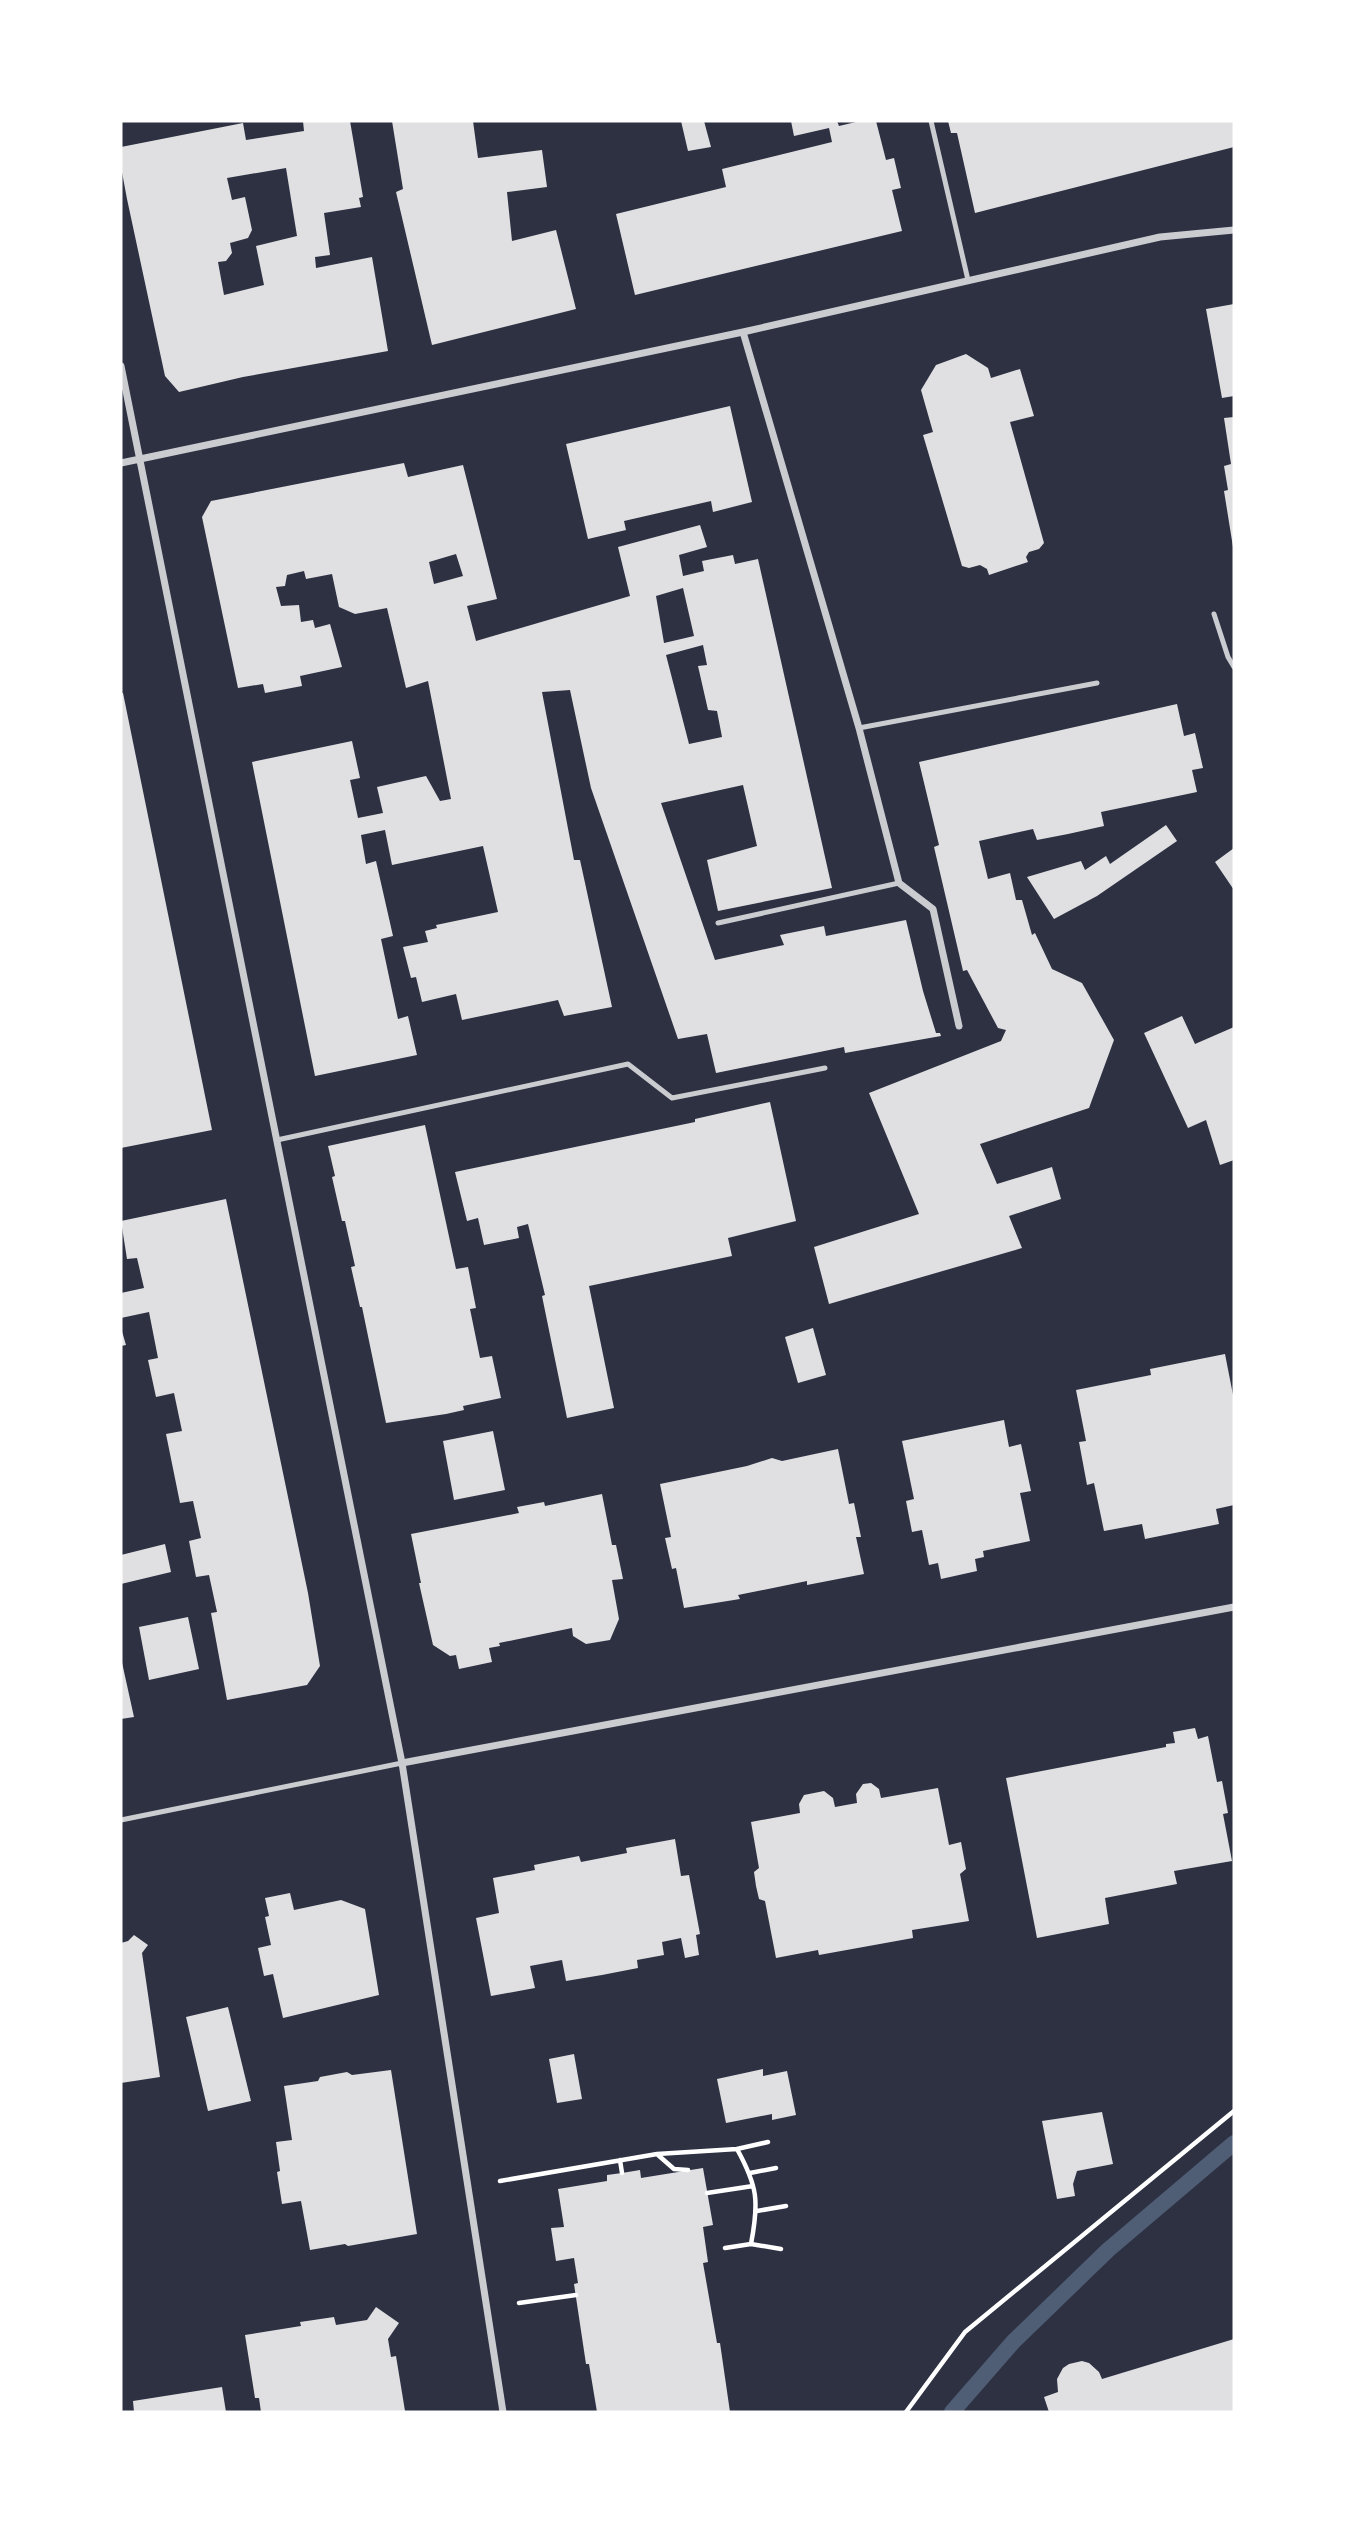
<svg xmlns="http://www.w3.org/2000/svg" width="1355" height="2533" font-family="Georgia,serif">
<style>
.lines{fill:none;stroke-linecap:round;stroke-linejoin:round}
.stream{stroke:#4f5d75;stroke-width:16}
.building{fill:#e0e0e3;fill-rule:evenodd}
.path{stroke:#fff;stroke-width:4.5}
.service{stroke:#caccd0;stroke-width:5}
.minor{stroke:#caccd0;stroke-width:7}
</style>
<rect width="100%" height="100%" fill="#2d3142"/>
<g class="lines">
<path class="stream" d="M 952,2412 L 1013,2342 L 1108,2250 L 1234,2143"/>
</g>
<path class="building" d="M 303,121 L 350,121 L 363,197 L 359,198 L 361,207 L 324,213 L 330,255 L 315,257 L 316,268 L 372,257 L 388,351 L 243,377 L 179,392 L 165,376 L 127,199 L 121,167 L 121,147 L 243,123 L 246,140 L 304,131 ZM 286,168 L 297,236 L 256,246 L 264,285 L 224,295 L 218,262 L 226,261 L 232,253 L 230,243 L 248,238 L 252,230 L 245,197 L 232,200 L 227,178 Z
M 392,121 L 473,121 L 478,158 L 542,150 L 547,187 L 507,192 L 512,241 L 556,230 L 576,309 L 432,345 L 396,192 L 403,189 Z
M 681,121 L 704,121 L 711,147 L 688,151 Z
M 791,121 L 837,121 L 839,126 L 860,121 L 876,121 L 886,160 L 894,158 L 901,188 L 892,190 L 902,231 L 635,295 L 616,214 L 726,187 L 722,169 L 832,142 L 829,128 L 794,136 Z
M 948,121 L 1234,121 L 1234,147 L 975,213 L 957,133 L 951,133 Z
M 1234,304 L 1234,396 L 1222,398 L 1206,309 Z
M 966,354 L 988,368 L 991,378 L 1020,369 L 1034,416 L 1010,422 L 1044,543 L 1039,549 L 1029,552 L 1026,557 L 1028,562 L 989,575 L 987,569 L 980,565 L 969,568 L 962,566 L 923,435 L 933,432 L 921,390 L 936,365 Z
M 730,406 L 752,502 L 713,512 L 711,501 L 624,521 L 626,530 L 588,539 L 566,444 Z
M 1234,417 L 1234,546 L 1233,547 L 1224,491 L 1228,490 L 1224,466 L 1231,464 L 1224,418 Z
M 404,463 L 408,477 L 463,465 L 497,599 L 467,606 L 476,641 L 630,596 L 618,547 L 700,525 L 707,547 L 679,555 L 683,576 L 704,571 L 702,561 L 733,555 L 735,564 L 758,559 L 832,888 L 718,911 L 707,860 L 757,846 L 743,785 L 661,803 L 715,960 L 784,945 L 780,935 L 824,926 L 826,936 L 906,920 L 923,991 L 936,1033 L 940,1033 L 941,1036 L 845,1053 L 844,1047 L 716,1073 L 707,1034 L 678,1039 L 591,788 L 570,690 L 542,692 L 574,860 L 580,860 L 612,1007 L 564,1016 L 558,1000 L 462,1020 L 456,994 L 422,1002 L 416,977 L 411,978 L 403,947 L 428,942 L 425,931 L 437,928 L 436,925 L 498,912 L 483,846 L 392,865 L 385,830 L 361,835 L 366,864 L 376,861 L 393,936 L 381,939 L 398,1019 L 408,1016 L 417,1055 L 315,1076 L 252,762 L 352,741 L 360,778 L 350,780 L 358,818 L 383,813 L 377,787 L 426,776 L 440,801 L 451,799 L 428,681 L 406,688 L 387,608 L 355,614 L 339,607 L 332,574 L 306,579 L 304,571 L 287,575 L 285,586 L 276,587 L 281,606 L 299,605 L 301,622 L 313,620 L 315,628 L 330,624 L 342,667 L 300,676 L 302,686 L 265,693 L 263,684 L 238,688 L 202,517 L 211,501 ZM 456,554 L 463,576 L 434,584 L 429,562 ZM 683,588 L 694,636 L 664,643 L 656,596 ZM 703,645 L 707,665 L 698,666 L 708,710 L 717,711 L 722,737 L 689,744 L 666,655 Z
M 121,693 L 123,693 L 212,1130 L 121,1148 Z
M 1177,704 L 1184,736 L 1195,733 L 1203,768 L 1192,770 L 1197,792 L 1101,812 L 1104,826 L 1068,834 L 1037,840 L 1033,829 L 979,841 L 988,879 L 1010,873 L 1016,900 L 1022,900 L 1032,935 L 1035,933 L 1052,969 L 1082,983 L 1114,1040 L 1089,1108 L 980,1144 L 997,1184 L 1052,1167 L 1061,1199 L 1009,1216 L 1022,1248 L 829,1304 L 814,1247 L 919,1214 L 869,1093 L 1001,1041 L 1006,1030 L 998,1028 L 967,970 L 963,971 L 934,847 L 939,845 L 919,762 Z
M 1166,825 L 1177,841 L 1097,896 L 1054,919 L 1027,877 L 1081,861 L 1085,870 L 1106,856 L 1110,864 Z
M 1234,848 L 1234,890 L 1215,862 Z
M 1182,1016 L 1195,1044 L 1234,1027 L 1234,1160 L 1220,1165 L 1206,1120 L 1188,1128 L 1144,1033 Z
M 770,1102 L 796,1221 L 728,1238 L 732,1256 L 589,1286 L 614,1408 L 567,1418 L 542,1296 L 545,1295 L 528,1224 L 517,1227 L 519,1238 L 484,1245 L 478,1218 L 467,1221 L 455,1172 L 695,1122 L 695,1119 Z
M 425,1125 L 456,1269 L 468,1267 L 476,1308 L 470,1309 L 480,1358 L 492,1356 L 501,1398 L 463,1406 L 464,1410 L 446,1414 L 386,1423 L 362,1307 L 360,1307 L 351,1267 L 355,1266 L 345,1221 L 342,1221 L 332,1177 L 335,1176 L 328,1146 Z
M 226,1199 L 308,1593 L 320,1666 L 307,1685 L 227,1700 L 211,1613 L 217,1612 L 209,1575 L 196,1577 L 189,1541 L 201,1538 L 193,1501 L 180,1503 L 166,1434 L 182,1431 L 174,1393 L 156,1397 L 148,1360 L 158,1358 L 149,1312 L 121,1318 L 121,1293 L 144,1288 L 137,1258 L 127,1259 L 121,1221 Z
M 121,1328 L 126,1345 L 121,1346 Z
M 813,1328 L 826,1375 L 798,1383 L 785,1337 Z
M 1225,1354 L 1234,1400 L 1234,1505 L 1216,1509 L 1219,1524 L 1145,1539 L 1142,1524 L 1104,1531 L 1094,1483 L 1087,1485 L 1079,1442 L 1086,1441 L 1076,1390 L 1151,1375 L 1150,1369 Z
M 1004,1420 L 1009,1447 L 1021,1444 L 1031,1491 L 1020,1493 L 1030,1541 L 983,1551 L 984,1557 L 975,1559 L 977,1571 L 941,1579 L 938,1563 L 929,1565 L 922,1530 L 912,1532 L 906,1501 L 914,1499 L 902,1441 Z
M 493,1431 L 505,1490 L 454,1500 L 443,1441 Z
M 838,1449 L 849,1504 L 854,1503 L 861,1537 L 856,1537 L 864,1574 L 807,1585 L 807,1581 L 738,1595 L 740,1599 L 684,1608 L 676,1568 L 672,1569 L 665,1538 L 671,1537 L 660,1484 L 747,1466 L 772,1458 L 782,1461 Z
M 602,1494 L 612,1545 L 616,1545 L 623,1579 L 612,1580 L 619,1619 L 610,1640 L 586,1644 L 573,1636 L 572,1628 L 499,1643 L 500,1646 L 489,1648 L 492,1662 L 459,1669 L 456,1655 L 450,1656 L 433,1645 L 419,1583 L 421,1583 L 411,1534 L 519,1513 L 517,1507 L 544,1502 L 545,1506 Z
M 165,1544 L 171,1572 L 121,1584 L 121,1555 Z
M 188,1617 L 199,1669 L 149,1680 L 139,1627 Z
M 121,1658 L 134,1717 L 121,1719 Z
M 1195,1728 L 1198,1739 L 1208,1736 L 1217,1782 L 1222,1781 L 1228,1813 L 1223,1814 L 1232,1861 L 1174,1871 L 1177,1884 L 1105,1898 L 1109,1924 L 1037,1938 L 1006,1778 L 1166,1747 L 1166,1744 L 1175,1743 L 1173,1732 Z
M 871,1783 L 879,1789 L 881,1798 L 938,1788 L 949,1845 L 961,1842 L 966,1869 L 960,1874 L 969,1921 L 912,1930 L 913,1938 L 819,1955 L 818,1950 L 776,1958 L 765,1901 L 759,1899 L 756,1886 L 754,1872 L 759,1868 L 751,1822 L 800,1813 L 799,1804 L 804,1795 L 824,1791 L 833,1798 L 835,1807 L 857,1803 L 856,1794 L 863,1784 Z
M 675,1839 L 681,1876 L 689,1875 L 700,1934 L 696,1935 L 699,1955 L 685,1958 L 681,1938 L 662,1942 L 664,1955 L 637,1960 L 638,1968 L 602,1975 L 566,1981 L 562,1960 L 530,1966 L 535,1988 L 491,1996 L 476,1918 L 499,1913 L 493,1878 L 535,1870 L 534,1865 L 579,1856 L 581,1862 L 627,1853 L 626,1848 Z
M 290,1893 L 294,1910 L 341,1900 L 365,1909 L 379,1995 L 283,2018 L 273,1974 L 264,1976 L 258,1948 L 271,1945 L 265,1917 L 269,1916 L 265,1898 Z
M 134,1935 L 148,1945 L 142,1953 L 160,2077 L 121,2083 L 121,1943 L 128,1941 Z
M 228,2007 L 251,2101 L 208,2111 L 186,2017 Z
M 574,2054 L 582,2099 L 557,2103 L 549,2059 Z
M 763,2069 L 763,2076 L 787,2071 L 796,2115 L 772,2120 L 772,2114 L 726,2123 L 717,2079 Z
M 391,2070 L 417,2234 L 348,2246 L 345,2244 L 310,2250 L 301,2201 L 282,2204 L 277,2172 L 280,2171 L 276,2142 L 292,2140 L 284,2086 L 318,2081 L 320,2077 L 347,2072 L 352,2075 Z
M 1102,2112 L 1113,2164 L 1077,2171 L 1073,2184 L 1075,2196 L 1057,2199 L 1042,2121 Z
M 703,2168 L 713,2225 L 703,2227 L 708,2262 L 703,2263 L 717,2343 L 720,2343 L 730,2412 L 597,2412 L 589,2364 L 586,2364 L 574,2284 L 578,2283 L 574,2258 L 556,2261 L 551,2228 L 564,2227 L 558,2189 L 607,2181 L 607,2175 L 622,2173 L 640,2170 L 641,2178 Z
M 376,2307 L 399,2323 L 388,2339 L 391,2357 L 396,2356 L 405,2411 L 261,2412 L 259,2398 L 255,2398 L 245,2335 L 301,2326 L 300,2322 L 334,2317 L 336,2325 L 367,2320 Z
M 1234,2339 L 1234,2412 L 1049,2412 L 1044,2397 L 1058,2392 L 1057,2379 L 1063,2368 L 1069,2364 L 1082,2361 L 1089,2363 L 1099,2372 L 1102,2379 Z
M 222,2387 L 226,2412 L 134,2412 L 133,2401 Z"/>
<g class="lines">
<path class="path" d="M 737,2149 L 768,2142
M 658,2155 L 674,2169 L 688,2170
M 620,2160 L 622,2173
M 750,2173 L 776,2168
M 500,2181 L 657,2154 L 737,2149 C 758,2187 759,2202 751,2244
M 707,2193 L 753,2186
M 757,2211 L 786,2206
M 725,2248 L 751,2244 L 781,2249
M 519,2303 L 576,2295
M 906,2412 L 965,2332 L 1234,2111"/>
<path class="service" d="M 931,121 L 968,280
M 1214,614 L 1228,657 L 1234,667
M 859,728 L 1097,683
M 718,923 L 899,883
M 277,1140 L 628,1064 L 672,1098 L 825,1068
M 121,1820 L 402,1763"/>
<path class="minor" d="M 743,332 L 859,728 L 899,883 L 933,909 L 959,1026
M 121,366 L 402,1763 L 503,2412
M 121,463 L 743,332 L 1160,237 L 1234,230
M 402,1763 L 1234,1607"/>
</g>
<rect width="1355" height="2533" fill="none" stroke="#ffffff" stroke-width="245"/>
</svg>
